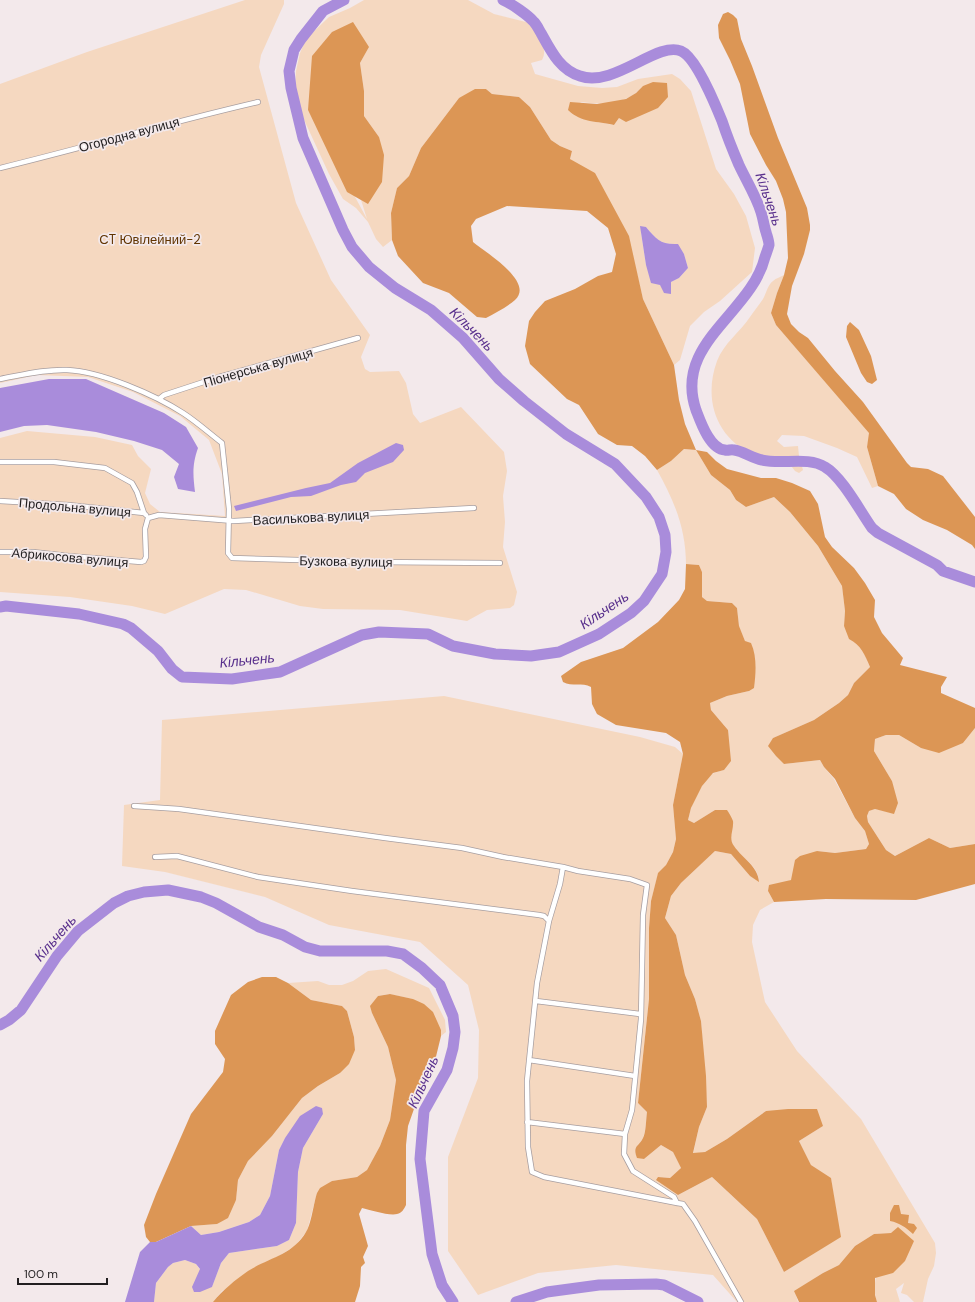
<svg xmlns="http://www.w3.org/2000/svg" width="975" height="1302" font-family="'DM Sans',sans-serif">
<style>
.green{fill:#f5d8c0;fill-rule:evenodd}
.forest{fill:#dc9655}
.water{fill:#a98cdb}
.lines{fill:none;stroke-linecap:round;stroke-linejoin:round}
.river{stroke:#a98cdb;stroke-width:11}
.minor-casing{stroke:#a79ea0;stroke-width:6}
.minor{stroke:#fff;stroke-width:4.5}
.labels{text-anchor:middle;stroke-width:3.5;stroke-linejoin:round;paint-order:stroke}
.street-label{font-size:13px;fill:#221f20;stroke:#f3e9eb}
.park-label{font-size:13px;fill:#613400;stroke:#f3e9eb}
.water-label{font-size:14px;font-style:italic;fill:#582f8c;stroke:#f3e9eb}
</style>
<rect width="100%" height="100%" fill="#f3e9eb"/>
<path class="green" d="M 245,0 L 284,0 L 284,4 L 261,55 L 259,67 L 296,203 L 331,280 L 370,335 L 361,357 L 365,369 L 370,372 L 399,371 L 406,383 L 413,414 L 420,423 L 461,407 L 504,452 L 507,471 L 503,496 L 505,522 L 503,547 L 517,592 L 514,605 L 510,608 L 487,610 L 467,621 L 400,610 L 323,609 L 300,606 L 246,590 L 224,589 L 165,614 L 132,606 L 70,597 L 0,592 L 0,438 L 27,431 L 95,437 L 132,445 L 138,456 L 151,469 L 145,493 L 150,504 L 160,512 L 225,516 L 222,474 L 209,440 L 180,416 L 133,392 L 88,377 L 37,375 L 0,383 L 0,84 L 87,52 Z
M 364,0 L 468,0 L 494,14 L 530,23 C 537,34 549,47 542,60 L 531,63 L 535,74 L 578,86 L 602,88 L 617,87 L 638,79 L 672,74 L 680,79 L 691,91 L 716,169 L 734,194 L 746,216 L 755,248 L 752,272 L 720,301 L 704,312 L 690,326 L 680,360 L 674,365 L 643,299 L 628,236 L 570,159 L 572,151 L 560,146 L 551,140 L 530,107 L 519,97 L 492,94 L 486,89 L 459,98 L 421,148 L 409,176 L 397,188 L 391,213 L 392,240 L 383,247 L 376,239 L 368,222 L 356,208 L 343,199 L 329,174 L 300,111 L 295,91 L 296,71 L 300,53 L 306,39 L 329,17 L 350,8 ZM 369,47 L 360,63 L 364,91 L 364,116 L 379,137 L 369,203 L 361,200 L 367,219 L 308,110 ZM 643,86 L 614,125 L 604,123 L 580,102 C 604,105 627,105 643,86 ZM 646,227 C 656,239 661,245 677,244 L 684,254 L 688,268 L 679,278 L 671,282 L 671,294 L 660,285 L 646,265 L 641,233 Z
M 784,275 L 777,293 L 771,313 L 776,325 L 870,433 L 867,447 L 878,486 L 872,488 L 857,457 L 837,448 L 804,436 L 782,435 L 777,441 L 784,447 L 798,446 L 799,456 L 803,470 L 799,473 L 795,471 L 785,458 C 775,459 764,459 755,455 C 716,439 703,399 717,361 C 724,343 740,332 750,317 C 754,311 759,305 763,299 C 766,294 768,284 773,281 C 776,278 781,277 784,275 Z
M 684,449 L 696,450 L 711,475 L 730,490 L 736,500 L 746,507 L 774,497 L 790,512 L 818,546 L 842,586 L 845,611 L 844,626 L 855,641 L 863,650 L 870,667 L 854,683 L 848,695 L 839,703 L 814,720 L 773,738 L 784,764 L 820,760 L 824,767 L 834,779 L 855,818 L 865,831 L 869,844 L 866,849 L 835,853 L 817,851 L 791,880 L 768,891 L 774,902 L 760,910 L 753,925 L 752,942 L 765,1002 L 797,1051 L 861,1119 L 935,1243 L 936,1253 L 934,1266 L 928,1279 L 923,1302 L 914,1302 L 907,1295 L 901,1293 L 904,1283 L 896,1289 L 900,1302 L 877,1302 C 869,1281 884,1253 891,1233 L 874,1234 L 855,1246 L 839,1265 L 823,1273 L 795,1291 L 798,1302 L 737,1302 L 713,1275 L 616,1265 L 538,1273 L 478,1295 L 448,1251 L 448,1157 L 478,1078 L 479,1030 L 468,985 L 420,942 L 329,925 L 265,897 L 165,872 L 122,866 L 124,805 L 160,800 L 162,720 L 444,696 L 640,737 L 675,747 L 683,754 L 673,805 L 676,839 L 673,852 L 666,865 L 658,874 L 651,901 L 649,928 L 649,999 L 638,1103 L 647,1112 C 646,1119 646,1132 643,1138 C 639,1147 632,1145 637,1157 L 644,1159 L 661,1145 L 673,1152 L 681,1168 L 670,1178 L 658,1177 L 678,1195 L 712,1177 L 757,1219 L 784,1272 L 840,1237 L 831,1179 L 811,1165 L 799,1141 L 823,1126 L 766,1111 L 727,1139 L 705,1152 L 693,1154 L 699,1127 L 707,1107 L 701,1021 L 695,999 L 685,975 L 676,935 L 665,918 L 671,896 L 681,883 L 715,851 L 731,854 L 750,876 L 759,881 C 758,862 733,854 731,840 C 730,835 732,826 733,821 L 715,810 L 694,823 L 688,820 C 691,804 699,786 712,774 C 715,772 720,771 724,770 L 728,730 L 711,710 L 710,703 L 727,696 L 749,691 L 745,641 L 739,627 L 737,608 L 732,603 L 707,601 L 702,597 L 702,572 L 699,565 L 686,564 C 686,529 674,500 657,470 L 671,461 Z
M 975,728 L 975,844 L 950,848 L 929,838 L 895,856 L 886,850 L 868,822 L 867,816 L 869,811 L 875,809 L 894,813 L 892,781 L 874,751 L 875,739 L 886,735 L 899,735 L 921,748 L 963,743 Z
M 386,969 L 429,988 L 445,1020 L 446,1032 L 441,1036 L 441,1030 L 413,999 L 389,994 L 378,996 L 372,1013 L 388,1047 L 396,1080 L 390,1120 L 380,1146 L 367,1170 L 357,1177 L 332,1181 L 317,1193 L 307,1231 L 295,1246 L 222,1291 L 213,1302 L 154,1302 L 156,1283 L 168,1267 L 173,1263 L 185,1260 L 196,1264 L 212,1287 L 221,1263 L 229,1253 L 277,1246 L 289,1240 L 296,1223 L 298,1172 L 303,1148 L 323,1114 L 285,1138 L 279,1150 L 270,1196 L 260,1215 L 249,1222 L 219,1232 L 201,1235 L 191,1226 L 217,1224 L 236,1200 L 238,1180 L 248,1161 L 272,1136 L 302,1098 L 318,1086 L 340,1073 L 355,1050 L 354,1037 L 347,1011 L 342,1006 L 311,1000 L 288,983 L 318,981 L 329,985 L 342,985 L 353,981 L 368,971 Z"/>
<path class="forest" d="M 728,12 L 733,15 L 737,19 L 741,39 L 752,66 L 778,138 L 807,208 L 810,225 L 810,230 L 804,254 L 792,286 L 787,314 L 791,324 L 799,332 L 808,338 L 835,371 L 863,402 L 907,463 L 911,467 L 928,469 L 943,476 L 975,517 L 975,549 L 972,545 L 947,530 L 923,520 L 906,509 L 894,494 L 878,486 L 867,447 L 869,433 L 776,325 L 771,313 L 777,293 L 784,275 L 788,258 L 786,212 L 783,199 L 776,181 L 766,165 L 750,134 L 740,84 L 730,60 L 719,38 L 718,25 L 723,14 Z
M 353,22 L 369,47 L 360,63 L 364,91 L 364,116 L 379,137 L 384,155 L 382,182 L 368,204 L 347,192 L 308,110 L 312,56 L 332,32 Z
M 653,82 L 667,83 L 668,97 L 658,108 L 626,122 L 619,118 L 614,125 C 598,121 581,123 568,110 L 570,102 L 597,104 L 626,99 L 636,93 L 643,86 Z
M 475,89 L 486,89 L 492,94 L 519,97 L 530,107 L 551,140 L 560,146 L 572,151 L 570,159 L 595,173 L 629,236 L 643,299 L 674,365 L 679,400 L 685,424 L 696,450 L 707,452 L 716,461 L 727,469 L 761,478 L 776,478 L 792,483 L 810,491 L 818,504 L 825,537 L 832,547 L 854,568 L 865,583 L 875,600 L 874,617 L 882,633 L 903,658 L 900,665 L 947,677 L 941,687 L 941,693 L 975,708 L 975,728 L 963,743 L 939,753 L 921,748 L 899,735 L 886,735 L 875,739 L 874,751 L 892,781 L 898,803 L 894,814 L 875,809 L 869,811 L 867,816 L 868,822 L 886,850 L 895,856 L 929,838 L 950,848 L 975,844 L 975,884 L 916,900 L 826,899 L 774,902 L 768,891 L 769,885 L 791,880 L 795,860 L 800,856 L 817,851 L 835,853 L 866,849 L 869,844 L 865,831 L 855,818 L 835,779 L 824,767 L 820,760 L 784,764 L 776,756 L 768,746 L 773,738 L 814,720 L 839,703 L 848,695 L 854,683 L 870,667 C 865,655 861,645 849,639 L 844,626 L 845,611 L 842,586 L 818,546 L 790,512 L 774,497 L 746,507 L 736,500 L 730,490 L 711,475 L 696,450 L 684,449 L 671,461 L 657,470 L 645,456 L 632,446 L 617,445 L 598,434 L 579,405 L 567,399 L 530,364 L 525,346 L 529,321 L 535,312 L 545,301 L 575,289 L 598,276 L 612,272 L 616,254 L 608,228 L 587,211 L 507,206 L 476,219 L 471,226 L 473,242 C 485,252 535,282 515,300 C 507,307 495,313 486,318 L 477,317 L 449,293 L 423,283 L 398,256 L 392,240 L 391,213 L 397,188 L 409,176 L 421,148 L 459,98 Z
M 850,322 L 859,330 L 871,356 L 877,380 L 872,384 L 867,382 L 861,373 L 846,337 L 847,326 Z
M 686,564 L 699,565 L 702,572 L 702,597 L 707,601 L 732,603 L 737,608 L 739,626 L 745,641 L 751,643 C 757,656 756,673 754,688 L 749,691 L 727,696 L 710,703 L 711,710 L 728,730 L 731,761 L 724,770 L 713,773 L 702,786 L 691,808 L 688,820 L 694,823 L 715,810 L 727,810 C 729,813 732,818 733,821 C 734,830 728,838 734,846 C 742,858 758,866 759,882 L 750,876 L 731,854 L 715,851 L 681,883 L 671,896 L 665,918 L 676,935 L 685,975 L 695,999 L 701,1021 L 706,1076 L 707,1107 L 699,1127 L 693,1153 L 705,1152 L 727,1139 L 766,1111 L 788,1109 L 817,1109 L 823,1126 L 799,1141 L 811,1165 L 831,1178 L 841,1237 L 784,1272 L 757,1219 L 712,1177 L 678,1195 L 656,1180 L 658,1177 L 670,1178 L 681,1168 L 673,1152 L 661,1145 L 644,1159 L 637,1158 C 632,1145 639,1147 643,1138 C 646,1133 646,1119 647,1112 L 638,1103 L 649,999 L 649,928 L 651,901 L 658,873 L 666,865 L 673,852 L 676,839 L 673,805 L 683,754 L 680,742 L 666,733 L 616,725 L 597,714 L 592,704 L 591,687 C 582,682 572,687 563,682 L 561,676 L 581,662 L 623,648 L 658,622 L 679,600 L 685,589 Z
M 262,977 L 276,977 L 288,983 L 311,1000 L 342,1006 L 347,1011 L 354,1037 L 355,1050 L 349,1064 L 340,1073 L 318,1086 L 302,1098 L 272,1136 L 248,1161 L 238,1180 L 236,1200 L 228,1218 L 217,1224 L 191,1226 L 156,1242 L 150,1242 L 146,1237 L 144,1225 L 156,1194 L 191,1114 L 223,1072 L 225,1059 L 215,1044 L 215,1031 L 231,995 L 248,982 Z
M 390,994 L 413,999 L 424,1004 L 433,1012 L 441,1030 L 441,1036 L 432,1073 L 421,1089 L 408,1126 L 406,1145 L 406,1205 C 404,1209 402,1213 397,1214 C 389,1216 370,1210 362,1208 L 359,1214 L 368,1246 L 363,1257 L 365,1263 L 361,1267 L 360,1286 L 355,1302 L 213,1302 C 223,1290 235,1280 248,1271 C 268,1258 293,1255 306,1232 C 311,1225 314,1202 317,1193 L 320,1188 L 332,1181 L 357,1177 L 367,1170 L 380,1146 L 390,1120 L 396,1080 L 388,1047 L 372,1013 L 370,1006 L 378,996 Z
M 894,1205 L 899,1205 L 901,1214 L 909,1215 L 908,1223 L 914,1224 L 917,1228 L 913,1234 C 905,1227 900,1223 890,1221 L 890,1213 Z
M 898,1227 L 914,1241 L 905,1261 L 893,1273 L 875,1278 L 875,1295 L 877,1302 L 799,1302 L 794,1291 L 823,1273 L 839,1265 L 855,1246 L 874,1234 L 891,1233 Z"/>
<path class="water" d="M 640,226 L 646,227 C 656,239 661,245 678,244 L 684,254 L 688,268 L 679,278 L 671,282 L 671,294 L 664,293 L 660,285 L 651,283 L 646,265 Z
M 49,379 L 86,379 L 164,413 L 186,427 L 198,448 C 192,465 193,475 195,492 L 178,489 L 174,477 L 179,464 L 162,450 L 134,441 L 96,432 L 47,425 L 24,426 L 0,432 L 0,388 Z
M 396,443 L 403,445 L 404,450 L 393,462 L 365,473 L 356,482 L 341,485 L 311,496 L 291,497 L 236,511 L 234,506 L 306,488 L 330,483 L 358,463 Z
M 316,1106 L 322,1108 L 323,1114 L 303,1148 L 298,1172 L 296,1223 L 289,1240 L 277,1246 L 229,1253 L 221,1263 L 212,1287 L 200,1292 L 194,1292 L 192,1287 L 200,1269 L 196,1264 L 185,1260 L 173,1263 L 168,1267 L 156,1283 L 154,1302 L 125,1302 L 140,1252 L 150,1242 L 156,1242 L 191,1226 L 201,1235 L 219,1232 L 249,1222 L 260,1215 L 270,1196 L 279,1150 L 285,1138 L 300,1116 Z"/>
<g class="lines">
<path class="river" d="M 503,0 C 512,4 528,15 534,22 C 537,25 539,30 541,33 C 551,51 560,70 580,76 C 614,88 657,41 681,51 C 696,57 716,106 722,121 C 727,136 733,151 739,165 C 746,180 756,196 761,212 C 763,218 764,226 766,232 C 767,236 769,241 769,245 C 768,249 766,254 765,257 C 751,314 673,343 696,410 C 701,423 710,449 725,450 C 728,451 731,449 734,450 C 743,451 752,458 762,460 C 781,465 808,456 825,467 C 842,477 860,511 872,528 L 878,533 L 937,565 L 943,571 L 975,582
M 0,607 L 6,606 L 79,614 L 123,624 L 131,628 L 158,651 L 172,669 L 182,677 L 232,679 L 280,672 L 362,635 L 379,632 L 428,634 L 453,646 L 495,654 L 531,656 L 559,652 L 599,634 L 631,613 L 644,601 L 662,574 L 666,552 L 665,535 L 659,517 L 646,497 L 615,464 L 566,434 L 524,401 L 499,379 L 463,338 L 431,310 L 395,288 L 369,267 L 352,247 L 343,230 L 303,138 L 291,88 L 289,71 L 294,50 L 301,39 L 323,11 L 344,0
M 0,1025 L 9,1020 L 21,1010 L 57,956 L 78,931 L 114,903 L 128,896 L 144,892 L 168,890 L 201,897 L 216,903 L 259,927 L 283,935 L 305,947 L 320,951 L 387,951 L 403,954 L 422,968 L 440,985 L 453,1016 L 455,1032 L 453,1048 L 447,1070 L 424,1111 L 420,1159 L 432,1254 L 442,1285 L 453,1302
M 516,1302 L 547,1292 L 599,1285 L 656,1284 L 664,1285 L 698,1302"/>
<g class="minor-casing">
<path id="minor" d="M 0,168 C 86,147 171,122 258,102
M 0,379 C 22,375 45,369 67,370 C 100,371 155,395 183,413 C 197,422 209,433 222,443 L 229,509 L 228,553 L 232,558 L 371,562 L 500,563
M 159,399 L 164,395 L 219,377 L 358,338
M 0,462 L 54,462 L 105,468 L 132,483 L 137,492 L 144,513
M 0,501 L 69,505 L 144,513 L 146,515
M 148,518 L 159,515 L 234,521 L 474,508
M 0,552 L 33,552 L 69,556 L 141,562 L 144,561 L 146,557 L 145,529 L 148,518
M 134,806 L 179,809 L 385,838 L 462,848 L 503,857 L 563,867 L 578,871 L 630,879 L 647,885 L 643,915 L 641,1019 L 632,1110 L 625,1134 L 624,1154 L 633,1171 L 674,1197 L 677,1203
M 155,857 L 177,856 L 258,877 L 352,891 L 539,915 L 544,916 L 549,921 L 537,983 L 527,1081 L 528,1147 L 532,1172 L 544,1177 L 677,1203 L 683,1204 L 695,1221 L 741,1302
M 549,921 L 560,884 L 563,867
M 536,1001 L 640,1014
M 529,1060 L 635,1076
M 527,1122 L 625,1134"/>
</g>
<use href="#minor" class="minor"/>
</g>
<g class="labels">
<g class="street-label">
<text transform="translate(129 134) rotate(-15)" y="5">Огородна вулиця</text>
<text transform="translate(258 367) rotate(-16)" y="5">Піонерська вулиця</text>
<text transform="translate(75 507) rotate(5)" y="5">Продольна вулиця</text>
<text transform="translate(311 517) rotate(-3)" y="5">Василькова вулиця</text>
<text transform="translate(70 557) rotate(5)" y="5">Абрикосова вулиця</text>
<text transform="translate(346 561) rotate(1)" y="5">Бузкова вулиця</text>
</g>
<g class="park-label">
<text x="150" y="244">СT Ювілейний-2</text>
</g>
<g class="water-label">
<text transform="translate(769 199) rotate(71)" y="5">Кільчень</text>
<text transform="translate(472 329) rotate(45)" y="5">Кільчень</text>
<text transform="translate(604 610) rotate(-34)" y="5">Кільчень</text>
<text transform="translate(247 660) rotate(-6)" y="5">Кільчень</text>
<text transform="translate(55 938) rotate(-49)" y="5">Кільчень</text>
<text transform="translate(423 1082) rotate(-66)" y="5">Кільчень</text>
</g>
</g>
<path d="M18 1278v6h89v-6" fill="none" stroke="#221f20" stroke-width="2"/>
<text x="24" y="1278" font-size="12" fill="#221f20" stroke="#f3e9eb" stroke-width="3" paint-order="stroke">100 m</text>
</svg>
